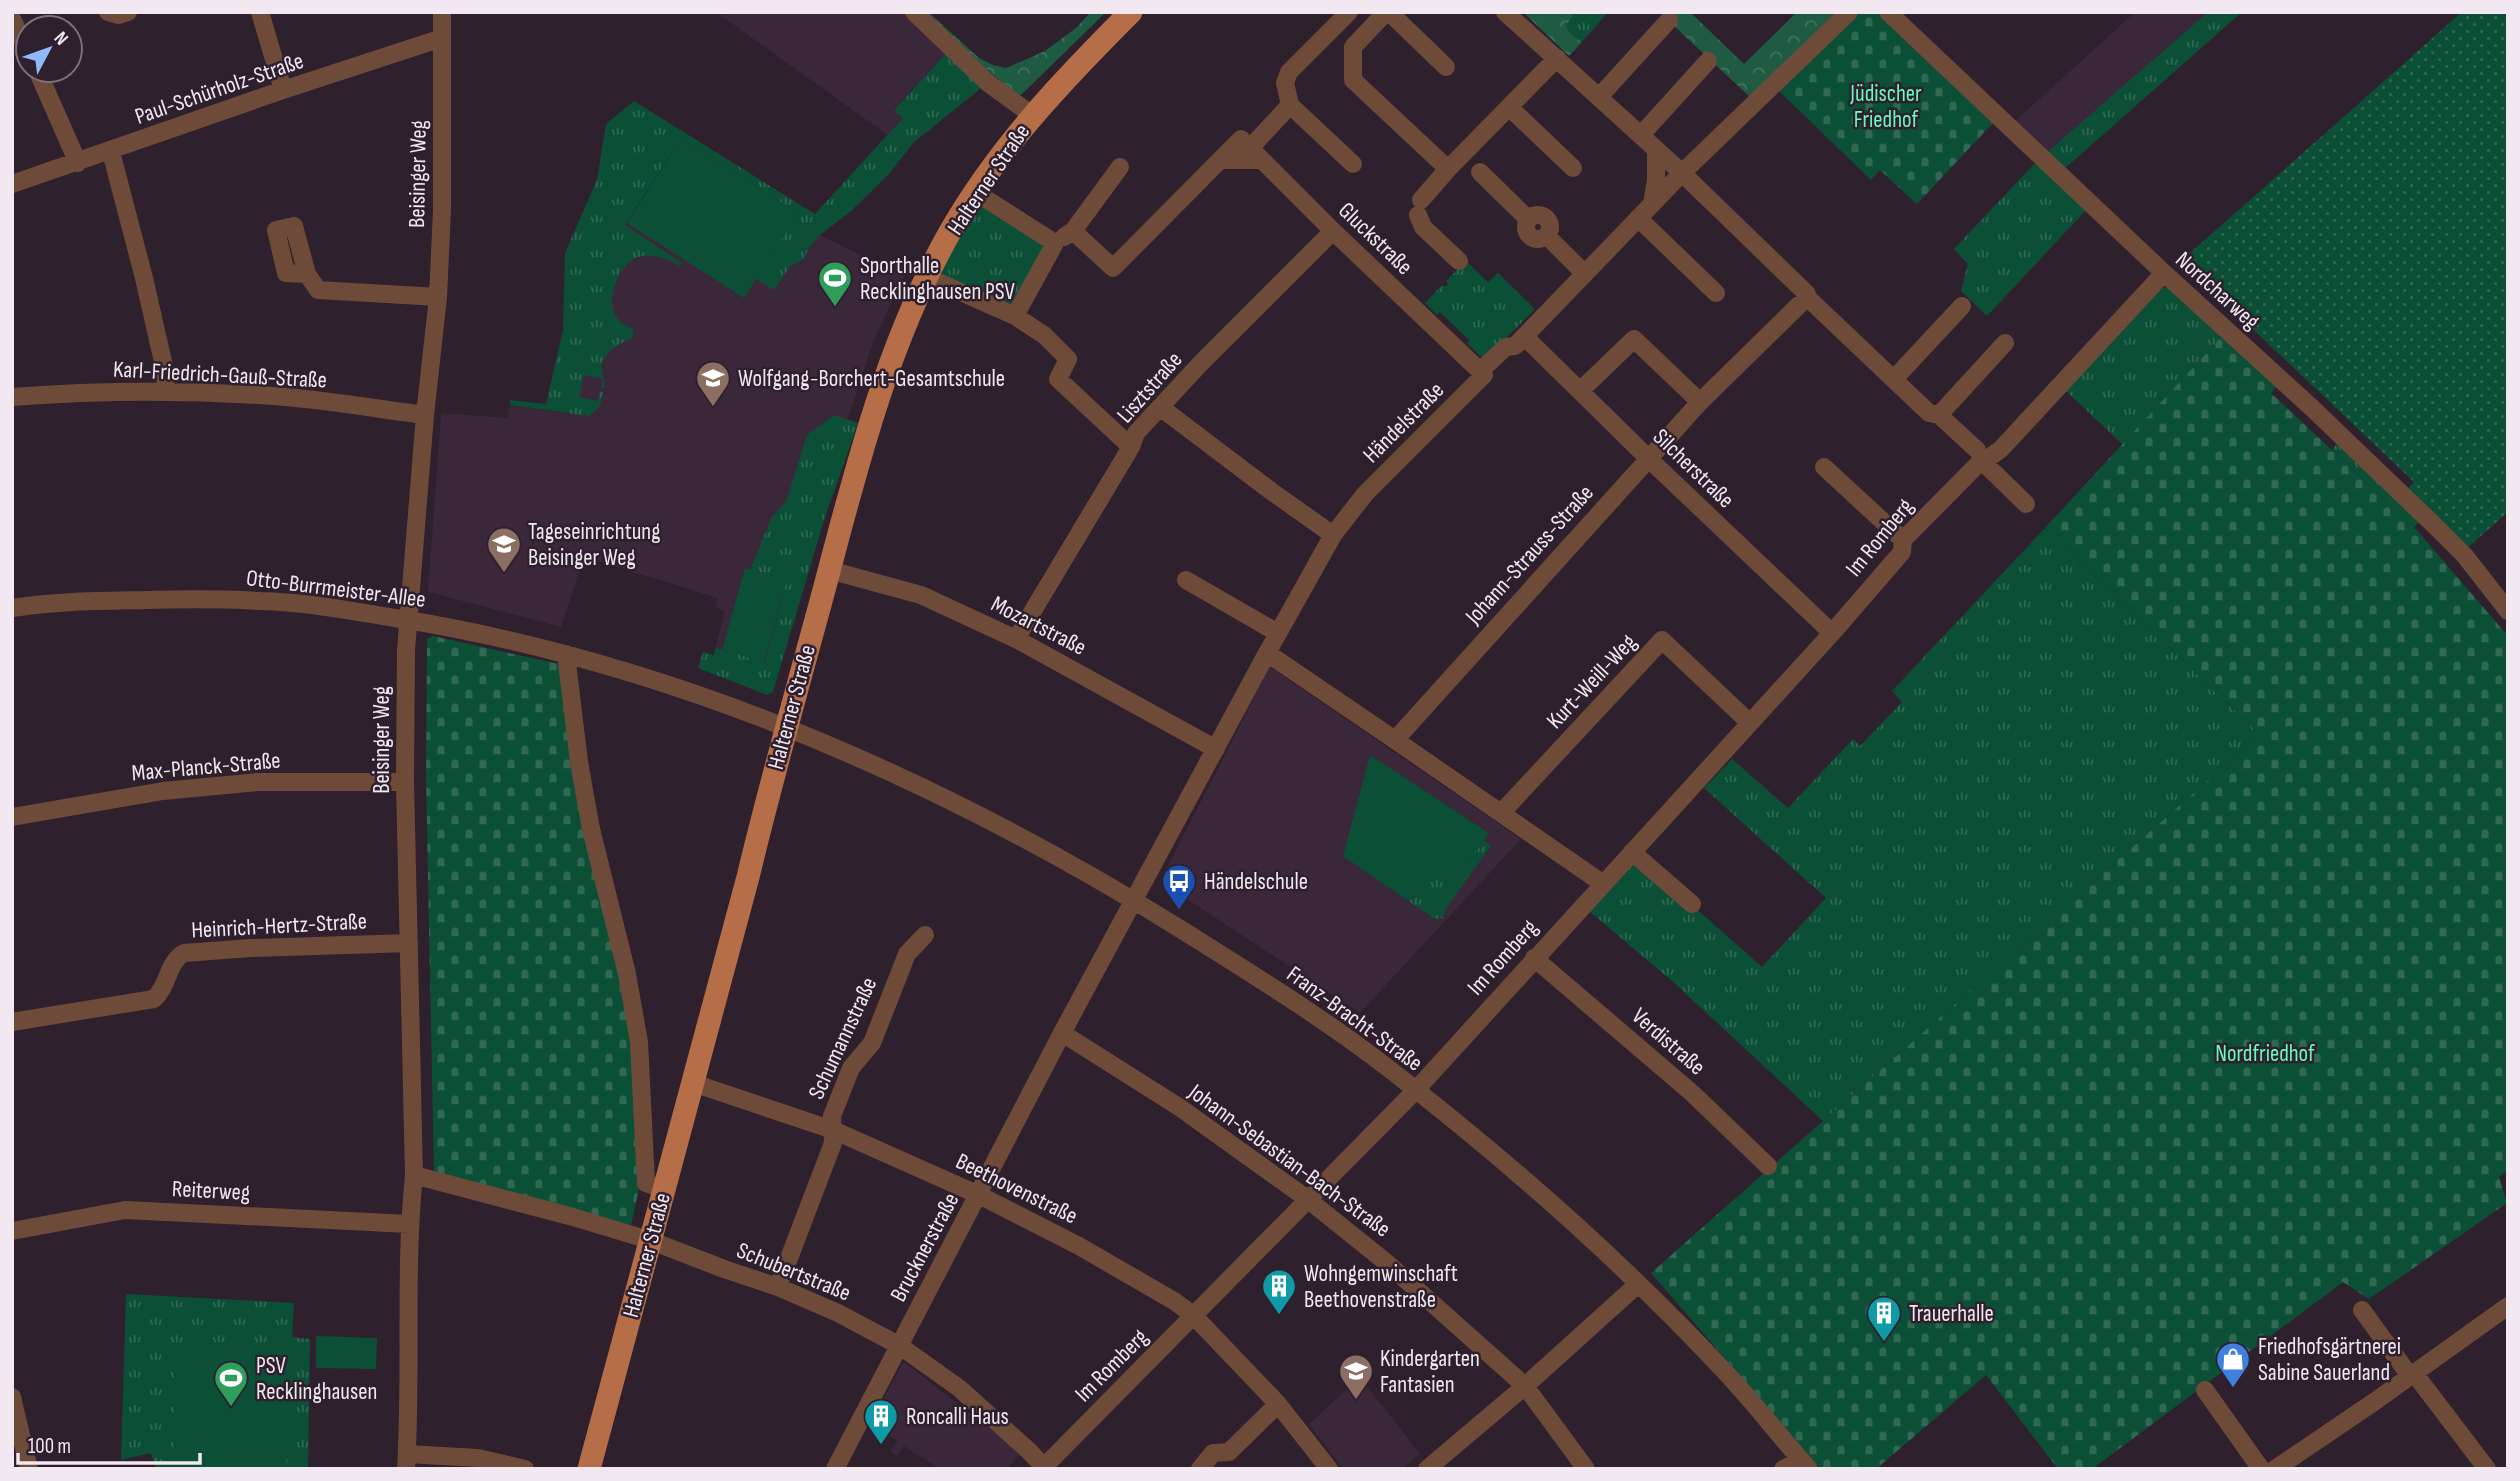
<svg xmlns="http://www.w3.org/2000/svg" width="2520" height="1481" font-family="'Sofia Sans Condensed',sans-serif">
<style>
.built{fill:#3a2739}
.grass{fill:url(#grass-tufts)}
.forest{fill:url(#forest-crowns)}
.cemetery{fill:url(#cemetery-stones)}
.garden{fill:url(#garden-dots)}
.pitch{fill:#0c4f37}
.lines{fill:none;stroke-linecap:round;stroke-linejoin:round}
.minor{stroke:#6e4b39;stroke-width:18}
.major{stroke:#b56e48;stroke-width:23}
.labels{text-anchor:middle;stroke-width:5;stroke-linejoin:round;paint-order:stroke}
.street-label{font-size:23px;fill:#f2e8f1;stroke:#2e202d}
.park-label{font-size:23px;fill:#67fbc0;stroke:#2e202d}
.poi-label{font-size:23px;fill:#f2e8f1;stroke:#2e202d;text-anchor:start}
</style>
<defs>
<pattern id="grass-tufts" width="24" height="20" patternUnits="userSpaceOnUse" patternTransform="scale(1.75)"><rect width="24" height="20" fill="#0c4f37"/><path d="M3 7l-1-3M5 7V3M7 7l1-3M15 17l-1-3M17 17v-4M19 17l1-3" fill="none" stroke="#306854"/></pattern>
<pattern id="forest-crowns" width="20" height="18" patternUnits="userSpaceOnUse" patternTransform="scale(1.75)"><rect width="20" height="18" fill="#1f5b43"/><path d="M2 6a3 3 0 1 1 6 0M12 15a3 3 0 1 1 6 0" fill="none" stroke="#40735f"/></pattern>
<pattern id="cemetery-stones" width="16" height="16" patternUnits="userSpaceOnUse" patternTransform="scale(1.75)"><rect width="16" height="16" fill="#0c4f37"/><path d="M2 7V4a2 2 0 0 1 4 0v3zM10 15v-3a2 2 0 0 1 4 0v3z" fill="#306854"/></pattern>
<pattern id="garden-dots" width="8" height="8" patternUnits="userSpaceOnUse" patternTransform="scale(1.75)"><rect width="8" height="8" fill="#0c4f37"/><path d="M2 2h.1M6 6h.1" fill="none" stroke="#306854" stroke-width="1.8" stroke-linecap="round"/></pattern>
</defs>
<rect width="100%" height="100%" fill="#2e202d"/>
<path class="built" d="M 716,12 L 906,12 L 948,51 L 894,109 L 903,118 L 889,136 Z
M 2135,12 L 2208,12 L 2045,154 L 2014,122 Z
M 619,219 L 812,219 L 820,235 L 904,276 L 873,342 L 762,683 L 710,668 L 725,611 L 716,608 L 718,598 L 584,557 L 561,627 L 428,592 L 441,413 L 508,418 L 510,405 L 572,414 Z
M 1270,667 L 1521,839 L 1360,1013 L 1160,881 Z
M 904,1362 L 1021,1453 L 1007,1469 L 940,1469 L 904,1446 L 897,1456 L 890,1451 L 897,1441 L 870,1422 Z
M 1360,1377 L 1420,1454 L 1402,1469 L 1343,1469 L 1309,1424 Z"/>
<path class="grass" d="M 1575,12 L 1608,12 L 1582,42 L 1570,33 L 1566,26 Z
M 2208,12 L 2242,12 L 2063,170 L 2045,154 Z
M 948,51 L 985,85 L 913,143 L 889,174 L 851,211 L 820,235 L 809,248 L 804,259 L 790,266 L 774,290 L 756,279 L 798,213 L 681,138 L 625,225 L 682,263 L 680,266 C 669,259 651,253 638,257 C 620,262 607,296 614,313 C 618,322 626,326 634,330 L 632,338 C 620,343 598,355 602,371 C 604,379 605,380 604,388 L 601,388 L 603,379 L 584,375 L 579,397 L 598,401 L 600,391 L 603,392 L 600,406 L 589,416 L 510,405 L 510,400 L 546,404 L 563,330 L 565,253 L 597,180 L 606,124 L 634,101 L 815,214 L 903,118 L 894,110 Z
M 2036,162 L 2087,209 L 1987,316 L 1961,291 L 1968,264 L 1954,249 Z
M 981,206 L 1045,245 L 1012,307 L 943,275 L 941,265 L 975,208 Z
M 1466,261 L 1488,282 L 1498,273 L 1535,309 L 1484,360 L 1467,343 L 1470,341 L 1440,312 L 1437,315 L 1425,303 L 1442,285 L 1446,287 L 1448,284 L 1446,281 Z
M 2168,287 L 2224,334 L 2123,445 L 2065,390 L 2160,288 Z
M 834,415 L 858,423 L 825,517 L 773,692 L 767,695 L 698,668 L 703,652 L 714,655 L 716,648 L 765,662 L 787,580 L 750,570 L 772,517 L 786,502 L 807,435 Z
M 2339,441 L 2422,519 L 2414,527 L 2332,450 Z
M 2045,528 L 2256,731 L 2256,738 L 1823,1121 L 1672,981 L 1582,905 L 1632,852 L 1762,967 L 1826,898 L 1704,788 L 1732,759 L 1788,808 L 1853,739 L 1860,746 L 1902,702 L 1892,691 Z
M 1486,842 L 1491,846 L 1448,905 L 1443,918 L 1435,919 L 1407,900 L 1416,897 L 1428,878 L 1459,874 L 1463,871 L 1470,855 Z
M 126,1294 L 294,1303 L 292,1337 L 310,1339 L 308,1469 L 156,1469 L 151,1453 L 121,1460 Z"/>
<path class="forest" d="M 921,12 L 928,12 L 979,58 L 993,65 L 1006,68 L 1045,51 L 1076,28 L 1091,12 L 1106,12 L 1019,97 Z
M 1523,12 L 1575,12 L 1566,26 L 1570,33 L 1582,42 L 1569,56 Z
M 1670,12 L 1690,12 L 1744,64 L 1797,12 L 1836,12 L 1751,98 L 1673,25 L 1678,20 Z"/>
<path class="cemetery" d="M 1859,12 L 1877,12 L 1883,16 L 1993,123 L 1917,204 L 1880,170 L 1871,180 L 1778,90 Z
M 2224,334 L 2279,384 L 2271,393 L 2414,527 L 2508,636 L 2508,1170 L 2499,1177 L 2507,1203 L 2369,1299 L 2343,1282 L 2092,1469 L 2058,1469 L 1986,1375 L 1876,1469 L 1821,1469 L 1651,1273 L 2256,738 L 2256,731 L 2045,528 Z
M 433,636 L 563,665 L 634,1036 L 642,1175 L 631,1225 L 434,1174 L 426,777 L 427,639 Z"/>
<path class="garden" d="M 2462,12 L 2508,12 L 2508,512 L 2466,549 L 2407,490 L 2414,482 L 2181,261 Z"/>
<path class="pitch" d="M 681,138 L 798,213 L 744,298 L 627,223 Z
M 745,568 L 787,580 L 764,662 L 722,650 Z
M 1370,755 L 1489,833 L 1484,840 L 1486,842 L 1470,855 L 1463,871 L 1459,874 L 1428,878 L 1420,894 L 1407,900 L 1343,856 Z
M 316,1336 L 377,1338 L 376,1369 L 316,1368 Z
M 291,1345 L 286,1469 L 173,1469 L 175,1347 Z"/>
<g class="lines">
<path class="minor" d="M 108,12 L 119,15 L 128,12
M 260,12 L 283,90
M 914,12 L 988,83 L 1032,115
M 1386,12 L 1353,47 L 1353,80 L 1448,169
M 1389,12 L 1446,67
M 1505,12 L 1682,173 L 1807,294
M 1888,12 L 2164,273 L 2311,407 L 2432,523 L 2465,556 L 2508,611
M 12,19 L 28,51
M 37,70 L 78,163
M 1599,97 L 1669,20
M 1290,105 L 1353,164
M 1509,107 L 1573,168
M 1641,135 L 1708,61
M 1250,148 L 1290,105 L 1285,83 L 1289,72 L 1349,12
M 111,152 L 144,278 L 166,375 L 165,391
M 1220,160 L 1262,160
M 1480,172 L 1528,219
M 12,184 L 283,90 L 442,38
M 975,192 L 1055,243 L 1015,316
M 1421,200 L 1448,169 L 1557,58
M 1652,204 L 1656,180 L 1656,149
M1526 227a12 12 0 1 1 24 0a12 12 0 1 1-24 0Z
M 1418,215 L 1423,227 L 1459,261
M 1638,218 L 1716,293
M 1073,231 L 1113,268 L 1241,139 L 1333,231 L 1480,371
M 1547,236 L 1585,274
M 1064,237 L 1073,231 L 1120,167
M 307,274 L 286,273 L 276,230 L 294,226 L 307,274 L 318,290 L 438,297
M 927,277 L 1015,316 L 1044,335 L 1068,359 L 1058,379 L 1131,447
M 1810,300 L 1929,413 L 1939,415 L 1977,450
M 1525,337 L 1649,459 L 1832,633
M 1480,371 L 1506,347 L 1515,346 L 1682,173 L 1849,12
M 1894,379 L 1962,306
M 1581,390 L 1634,339 L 1700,402 L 1800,304
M 12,397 C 103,390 195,390 286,397 C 332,401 378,409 425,415
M 1160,407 L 1271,491 L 1333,535
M 1939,415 L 2005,343
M 1990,457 L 2001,449 L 2164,273
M 1984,463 L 2026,504
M 1824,467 L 1903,540
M 829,570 L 921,595 L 1016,639 L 1216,749
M 1186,580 L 1278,633
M 12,608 C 56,601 102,601 147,600 C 185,599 223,599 261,601 C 306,602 351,611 395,618 C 679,663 947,783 1190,935 C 1257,977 1326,1020 1388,1068 C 1508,1161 1624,1263 1727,1374 C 1756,1405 1781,1438 1809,1469
M 1016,639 L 1131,447 L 1136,433 L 1200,364 L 1333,231
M 1267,653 L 1395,740
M 566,654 L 579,762 L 591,829 L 627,974 L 639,1042 L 646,1183 L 663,1189
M 1502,812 L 1662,640 L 1750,723
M 12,817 L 163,791 L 258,782 L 405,782
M 1632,852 L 1692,904
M 1602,883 L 1395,740 L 1700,402
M 1534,958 L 1692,1093 L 1768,1166
M 12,1022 L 154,999 C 169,985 167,963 184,953 L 251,948 L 409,943
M 1062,1033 L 1179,1107 L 1306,1198 L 1387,1263 L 1525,1386 L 1586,1469
M 693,1083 L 833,1130 L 979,1195 L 1079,1246 L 1174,1301 L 1193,1315 L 1278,1404 L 1329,1469
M 414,1175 L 573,1217 L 649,1240 L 724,1269 L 778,1287 L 838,1313 L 900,1346 L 959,1388 L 1029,1451 L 1046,1469
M 12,1231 L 125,1210 L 409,1224
M 778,1287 L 833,1143 L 832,1116 L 851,1068 L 872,1043 L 907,954 L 925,935
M 2362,1310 L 2410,1376
M 2414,1373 L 2487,1469
M 2205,1390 L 2261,1469
M 12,1397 L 29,1469
M 407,1454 L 478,1458 L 525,1469
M 406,1469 C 412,1371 404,1272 414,1175 L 405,782 L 406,650 L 425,415 L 438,297 L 442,210 L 442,12
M 835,1469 L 1062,1033 L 1267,653 L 1333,535 L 1365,494 L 1484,375 L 1480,371
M 1042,1469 L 1415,1091 L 1832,633 L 1902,552 L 1903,540 L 1979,463
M 1200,1469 L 1213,1453 L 1229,1452 L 1278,1404
M 1427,1469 L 1525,1386 L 1638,1284
M 1783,1469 L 1801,1460
M 2275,1469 L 2374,1402 L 2508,1306"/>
<path class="major" d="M 589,1469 L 748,877 C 771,781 798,686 824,590 C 856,469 887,343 950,232 C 998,148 1063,80 1131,12"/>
</g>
<defs>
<g id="stadium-pin" transform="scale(1.75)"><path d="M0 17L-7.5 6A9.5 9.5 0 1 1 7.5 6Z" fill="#2e9e5b" stroke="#2e202d"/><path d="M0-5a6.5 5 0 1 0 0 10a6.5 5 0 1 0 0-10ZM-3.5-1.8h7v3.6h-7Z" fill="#fff"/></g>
<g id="school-pin" transform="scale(1.75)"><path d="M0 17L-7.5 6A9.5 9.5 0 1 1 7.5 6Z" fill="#8d6e63" stroke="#2e202d"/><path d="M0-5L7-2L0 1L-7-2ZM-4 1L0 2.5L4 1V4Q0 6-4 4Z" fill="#fff"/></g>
<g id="bus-pin" transform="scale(1.75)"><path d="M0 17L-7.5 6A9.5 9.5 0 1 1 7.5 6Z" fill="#1a4fb4" stroke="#2e202d"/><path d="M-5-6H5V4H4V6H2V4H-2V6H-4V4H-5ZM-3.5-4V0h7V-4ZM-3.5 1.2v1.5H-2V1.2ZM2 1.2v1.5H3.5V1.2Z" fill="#fff"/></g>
<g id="building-pin" transform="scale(1.75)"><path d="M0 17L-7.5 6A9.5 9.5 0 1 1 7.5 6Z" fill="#0f9aa8" stroke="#2e202d"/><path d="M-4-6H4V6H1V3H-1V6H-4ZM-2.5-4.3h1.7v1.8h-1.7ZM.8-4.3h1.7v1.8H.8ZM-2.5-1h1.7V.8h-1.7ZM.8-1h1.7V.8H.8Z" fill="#fff"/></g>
<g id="shop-pin" transform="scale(1.75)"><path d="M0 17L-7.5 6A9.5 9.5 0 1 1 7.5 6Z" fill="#3f7fe0" stroke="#2e202d"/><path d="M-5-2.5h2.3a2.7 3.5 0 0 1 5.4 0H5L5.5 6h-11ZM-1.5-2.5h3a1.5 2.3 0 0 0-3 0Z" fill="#fff"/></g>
</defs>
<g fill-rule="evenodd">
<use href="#stadium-pin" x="835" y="278"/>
<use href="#school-pin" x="713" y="378"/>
<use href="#school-pin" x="504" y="544"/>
<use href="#bus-pin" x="1179" y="881"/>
<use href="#building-pin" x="1279" y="1286"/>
<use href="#building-pin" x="1884" y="1313"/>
<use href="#shop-pin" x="2233" y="1359"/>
<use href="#school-pin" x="1356" y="1371"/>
<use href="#stadium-pin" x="231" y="1378"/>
<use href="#building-pin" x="881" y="1416"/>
</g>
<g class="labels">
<g class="street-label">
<text transform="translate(219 88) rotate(-19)" y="8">Paul-Schürholz-Straße</text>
<text transform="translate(417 174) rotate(-89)" y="8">Beisinger Weg</text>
<text transform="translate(988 179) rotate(-56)" y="8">Halterner Straße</text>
<text transform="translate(1376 238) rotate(44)" y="8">Gluckstraße</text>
<text transform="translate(2218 290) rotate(42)" y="8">Nordcharweg</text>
<text transform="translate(220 374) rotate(3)" y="8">Karl-Friedrich-Gauß-Straße</text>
<text transform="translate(1149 387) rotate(-49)" y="8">Lisztstraße</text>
<text transform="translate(1403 422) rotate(-45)" y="8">Händelstraße</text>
<text transform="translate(1694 468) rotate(44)" y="8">Silcherstraße</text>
<text transform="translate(1879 537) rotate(-51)" y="8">Im Romberg</text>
<text transform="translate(1529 554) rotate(-48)" y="8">Johann-Strauss-Straße</text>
<text transform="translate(336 588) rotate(7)" y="8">Otto-Burrmeister-Allee</text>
<text transform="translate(1039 625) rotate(27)" y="8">Mozartstraße</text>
<text transform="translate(1591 681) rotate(-47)" y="8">Kurt-Weill-Weg</text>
<text transform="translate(791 707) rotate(-75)" y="8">Halterner Straße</text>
<text transform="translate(381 740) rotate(-90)" y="8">Beisinger Weg</text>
<text transform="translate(206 766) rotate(-5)" y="8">Max-Planck-Straße</text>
<text transform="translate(279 925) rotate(-3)" y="8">Heinrich-Hertz-Straße</text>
<text transform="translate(1502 957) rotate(-48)" y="8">Im Romberg</text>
<text transform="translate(1355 1018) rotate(36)" y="8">Franz-Bracht-Straße</text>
<text transform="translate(842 1038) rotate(-65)" y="8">Schumannstraße</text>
<text transform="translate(1669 1041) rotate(41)" y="8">Verdistraße</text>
<text transform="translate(1290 1160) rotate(36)" y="8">Johann-Sebastian-Bach-Straße</text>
<text transform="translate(1017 1188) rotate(26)" y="8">Beethovenstraße</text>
<text transform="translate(211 1190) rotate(3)" y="8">Reiterweg</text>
<text transform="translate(924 1247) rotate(-62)" y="8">Brucknerstraße</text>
<text transform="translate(646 1255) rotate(-75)" y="8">Halterner Straße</text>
<text transform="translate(794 1271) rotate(22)" y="8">Schubertstraße</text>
<text transform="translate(1111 1365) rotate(-45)" y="8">Im Romberg</text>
</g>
<g class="park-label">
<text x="1886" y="101">Jüdischer<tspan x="1886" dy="26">Friedhof</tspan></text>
<text x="2265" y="1061">Nordfriedhof</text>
</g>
<g class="poi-label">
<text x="860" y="273">Sporthalle<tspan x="860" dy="26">Recklinghausen PSV</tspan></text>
<text x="738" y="386">Wolfgang-Borchert-Gesamtschule</text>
<text x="528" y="539">Tageseinrichtung<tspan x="528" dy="26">Beisinger Weg</tspan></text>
<text x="1204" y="889">Händelschule</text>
<text x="1304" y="1281">Wohngemwinschaft<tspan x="1304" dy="26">Beethovenstraße</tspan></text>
<text x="1909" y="1321">Trauerhalle</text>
<text x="2258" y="1354">Friedhofsgärtnerei<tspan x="2258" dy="26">Sabine Sauerland</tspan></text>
<text x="1380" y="1366">Kindergarten<tspan x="1380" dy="26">Fantasien</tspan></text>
<text x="256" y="1373">PSV<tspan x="256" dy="26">Recklinghausen</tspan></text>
<text x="906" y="1424">Roncalli Haus</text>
</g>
</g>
<rect width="2520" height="1481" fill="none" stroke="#f2e8f1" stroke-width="28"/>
<g transform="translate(49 49) rotate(49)"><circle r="33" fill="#2e202d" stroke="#7c707b" stroke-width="2"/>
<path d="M0-5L12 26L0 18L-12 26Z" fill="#8fb8fd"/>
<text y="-10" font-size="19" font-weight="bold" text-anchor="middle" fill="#f2e8f1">N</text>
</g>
<path d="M18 1453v10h182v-10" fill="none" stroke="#f2e8f1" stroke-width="3.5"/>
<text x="28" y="1453" font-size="21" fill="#f2e8f1" stroke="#2e202d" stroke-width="5" paint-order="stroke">100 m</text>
</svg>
